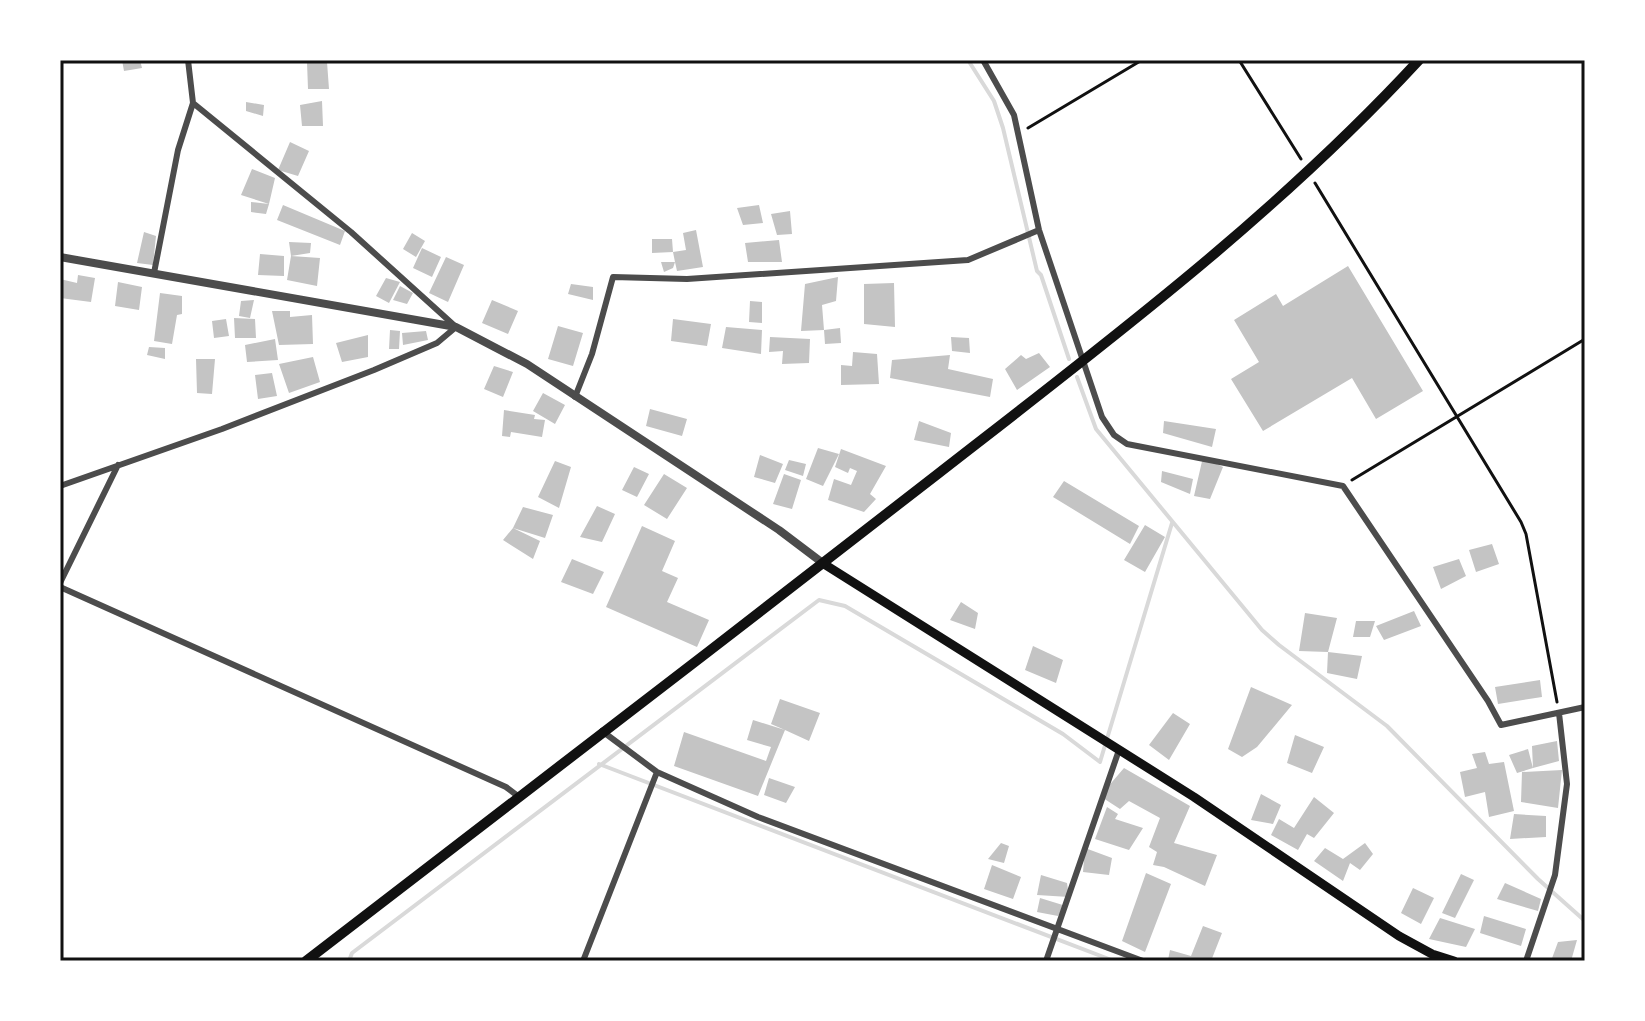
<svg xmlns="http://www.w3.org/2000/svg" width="1645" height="1021" font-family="Lora,serif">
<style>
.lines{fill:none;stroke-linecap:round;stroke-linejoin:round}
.stream{stroke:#d9d9d9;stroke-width:4}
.building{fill:#c4c4c4}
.path{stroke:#111;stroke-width:3}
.minor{stroke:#4c4c4c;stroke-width:6}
.tertiary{stroke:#4c4c4c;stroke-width:8}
.secondary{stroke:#111;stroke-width:9}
.primary{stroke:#111;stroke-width:10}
.neatline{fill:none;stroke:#111;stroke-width:3}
</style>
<rect width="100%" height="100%" fill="#fff"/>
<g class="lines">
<path class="stream" d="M 968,60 L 994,101 L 1003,128 L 1037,271 L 1041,275 L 1069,359
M 1077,377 L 1096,429 L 1262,630 L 1279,645 L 1387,726 L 1538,879 L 1585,921
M 599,764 L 1114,961
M 349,961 L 352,953 L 819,600 L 845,606 L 1063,734 L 1100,762 L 1172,523"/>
</g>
<path class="building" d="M 122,60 L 140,60 L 142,68 L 124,71 Z
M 307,62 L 327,62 L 329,89 L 308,89 Z
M 322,101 L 323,126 L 302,126 L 300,105 Z
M 246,102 L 264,105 L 263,116 L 246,111 Z
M 290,142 L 309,151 L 298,176 L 278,170 Z
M 252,169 L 275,178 L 269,204 L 266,214 L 251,212 L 251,202 L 269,204 L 241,195 Z
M 283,205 L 345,231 L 340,245 L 277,220 Z
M 759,205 L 763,223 L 743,225 L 737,208 Z
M 790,211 L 792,234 L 777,235 L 771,214 Z
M 696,230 L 703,267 L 677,271 L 675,262 L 673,268 L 664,272 L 661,262 L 675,262 L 673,252 L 686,250 L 683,233 Z
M 144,232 L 156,236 L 153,265 L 137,263 Z
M 412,233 L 425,241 L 416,257 L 403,249 Z
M 652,239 L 672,239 L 673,252 L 652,253 Z
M 779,240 L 782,262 L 748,262 L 745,243 Z
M 289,242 L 311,243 L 310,253 L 291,256 L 320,258 L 317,286 L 287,280 L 291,256 Z
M 422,248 L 441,257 L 432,277 L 413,268 Z
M 260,254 L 284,256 L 284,276 L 258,275 Z
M 446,257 L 464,265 L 448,302 L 429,293 Z
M 1348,266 L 1423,391 L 1376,419 L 1352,378 L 1263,431 L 1231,379 L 1259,362 L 1234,320 L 1276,294 L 1283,306 Z
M 78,275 L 95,278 L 91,302 L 60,298 L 60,279 L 77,283 Z
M 838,277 L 836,301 L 822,305 L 824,330 L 801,331 L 805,284 Z
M 386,278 L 400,282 L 389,303 L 376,296 Z
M 118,282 L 142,287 L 139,310 L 115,306 Z
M 894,283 L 895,327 L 864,324 L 864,284 Z
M 571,284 L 593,287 L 593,300 L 568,294 Z
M 400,286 L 413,293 L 407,304 L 393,300 Z
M 160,293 L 182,296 L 182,314 L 177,315 L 172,344 L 154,341 Z
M 254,300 L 250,318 L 239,316 L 241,301 Z
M 492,300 L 518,311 L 508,334 L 482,323 Z
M 750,301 L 762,302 L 762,323 L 749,322 Z
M 272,311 L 290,311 L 290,317 L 312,315 L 313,344 L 279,345 Z
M 234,318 L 255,319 L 256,338 L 235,338 Z
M 226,319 L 229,336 L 214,338 L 212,321 Z
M 673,319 L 711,324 L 707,346 L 671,341 Z
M 558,326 L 583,333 L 573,366 L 548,359 Z
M 726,327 L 762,330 L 761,354 L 722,348 Z
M 840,328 L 841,343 L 825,344 L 824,330 Z
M 390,330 L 400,331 L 399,349 L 389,349 Z
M 426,331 L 428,340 L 403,345 L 402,333 Z
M 368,335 L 368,357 L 342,362 L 336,343 Z
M 770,337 L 810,339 L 809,363 L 782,364 L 783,351 L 769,352 Z
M 951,337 L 969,338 L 970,353 L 952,351 Z
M 275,339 L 278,360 L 247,362 L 245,345 Z
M 149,347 L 165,348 L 165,359 L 147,355 Z
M 853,352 L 877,354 L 879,384 L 841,385 L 841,365 L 852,366 Z
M 1039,353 L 1050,367 L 1017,390 L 1005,369 L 1021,355 L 1026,359 Z
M 950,355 L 948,369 L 993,379 L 990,397 L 890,378 L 892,360 Z
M 313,357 L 320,382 L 289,393 L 279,364 Z
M 196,359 L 215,359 L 212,394 L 197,393 Z
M 494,366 L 513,372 L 503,397 L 484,389 Z
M 272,373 L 277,396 L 258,399 L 255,375 Z
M 543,393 L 565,405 L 555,424 L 533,411 Z
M 650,409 L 687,419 L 682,436 L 646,426 Z
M 504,410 L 535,415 L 534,419 L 545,420 L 542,437 L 511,432 L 510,437 L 502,436 Z
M 919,421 L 951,433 L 949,447 L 914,440 Z
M 1164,421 L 1216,429 L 1212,447 L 1163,433 Z
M 818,448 L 839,454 L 823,486 L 806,479 Z
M 841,449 L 886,466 L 870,494 L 876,499 L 864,512 L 828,500 L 834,479 L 851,485 L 857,471 L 850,468 L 848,473 L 835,467 Z
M 760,455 L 783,464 L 775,483 L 754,477 Z
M 1203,457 L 1223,467 L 1210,499 L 1194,496 Z
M 789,460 L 806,464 L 803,476 L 785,470 Z
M 555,461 L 571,467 L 559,508 L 538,497 Z
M 634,467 L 649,474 L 637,497 L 622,490 Z
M 1162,471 L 1193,479 L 1190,494 L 1161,482 Z
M 664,474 L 687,488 L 667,519 L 644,505 Z
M 784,474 L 801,480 L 792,509 L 773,504 Z
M 1064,481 L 1139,526 L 1130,544 L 1053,497 Z
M 597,506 L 615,514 L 602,542 L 580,537 Z
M 523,507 L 553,515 L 545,538 L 513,528 L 540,541 L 533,559 L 503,540 L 513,528 Z
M 1145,525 L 1165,537 L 1145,572 L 1124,560 Z
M 642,526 L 675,541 L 662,571 L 678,578 L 667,602 L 709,620 L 697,647 L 606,607 Z
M 1492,544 L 1499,564 L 1476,572 L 1469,550 Z
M 572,559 L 604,572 L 593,594 L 561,582 Z
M 1459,559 L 1466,576 L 1441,589 L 1433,567 Z
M 961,602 L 978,613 L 975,629 L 950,620 Z
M 1414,611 L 1421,626 L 1384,640 L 1376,626 Z
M 1305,613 L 1337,618 L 1328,652 L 1299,651 Z
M 1356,621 L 1375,621 L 1370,637 L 1353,637 Z
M 1033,646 L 1063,660 L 1056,683 L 1025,670 Z
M 1328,652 L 1362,656 L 1357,679 L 1327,673 Z
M 1540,680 L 1542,697 L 1498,704 L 1495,687 Z
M 1251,687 L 1292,705 L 1257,747 L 1242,757 L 1228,749 Z
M 780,699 L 820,713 L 809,741 L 785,730 L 758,796 L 674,766 L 684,732 L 766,761 L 771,747 L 747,740 L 753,720 L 785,730 L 771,724 Z
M 1173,713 L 1190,724 L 1169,760 L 1149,745 Z
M 1295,735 L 1324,747 L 1312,773 L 1287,763 Z
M 1557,741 L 1559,761 L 1533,768 L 1532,746 Z
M 1528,749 L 1533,768 L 1517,773 L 1509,755 Z
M 1485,752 L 1489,764 L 1504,762 L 1514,811 L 1489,817 L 1485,792 L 1465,797 L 1460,772 L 1477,768 L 1472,754 Z
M 1124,768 L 1190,806 L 1174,843 L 1217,855 L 1205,886 L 1164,867 L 1153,865 L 1157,852 L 1149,847 L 1160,818 L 1129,801 L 1120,809 L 1103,798 L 1106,789 Z
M 1562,770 L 1558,808 L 1521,802 L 1522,772 Z
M 769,778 L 795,787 L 786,803 L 764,795 Z
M 1261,794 L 1281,805 L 1273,824 L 1251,820 Z
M 1314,797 L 1334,813 L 1314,838 L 1307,834 L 1298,850 L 1271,835 L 1279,819 L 1294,828 Z
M 1107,807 L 1118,814 L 1115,819 L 1143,828 L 1129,850 L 1095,839 Z
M 1514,814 L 1546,816 L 1546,837 L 1510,839 Z
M 1001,843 L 1009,846 L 1004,863 L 988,859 Z
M 1365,843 L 1373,854 L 1360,870 L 1350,863 L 1343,881 L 1314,861 L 1325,848 L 1343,859 Z
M 1085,848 L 1112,858 L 1109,875 L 1083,872 Z
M 992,865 L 1021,877 L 1013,899 L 984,889 Z
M 1146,873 L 1171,884 L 1145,952 L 1122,941 Z
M 1461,874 L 1474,880 L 1455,918 L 1442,913 Z
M 1041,875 L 1067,883 L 1069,897 L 1037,895 Z
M 1505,883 L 1541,899 L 1538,911 L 1497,899 Z
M 1413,888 L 1434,898 L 1421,924 L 1401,913 Z
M 1040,898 L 1066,906 L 1058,916 L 1037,912 Z
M 1484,916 L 1526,929 L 1521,946 L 1480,933 Z
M 1440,918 L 1475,929 L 1466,947 L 1429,939 Z
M 1203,926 L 1222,933 L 1211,961 L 1168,960 L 1170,950 L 1191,956 Z
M 1577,940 L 1571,961 L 1551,961 L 1558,942 Z"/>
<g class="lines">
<path class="path" d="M 1239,60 L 1301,159
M 1028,128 L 1142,60
M 1315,183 L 1521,522 L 1526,534 L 1557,702
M 1352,480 L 1585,339"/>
<path class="minor" d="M 983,60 L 1014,115 L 1039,230 L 1102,417 L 1114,435 L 1127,444 L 1343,486 L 1488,701 L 1501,725 L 1585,707
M 154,273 L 178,150 L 193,103 L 188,60
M 575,397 L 592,354 L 613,277 L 687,279 L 968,260 L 1039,230
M 60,486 L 222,429 L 374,370 L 437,343 L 456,327 L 351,232 L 193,103
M 60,583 L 118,465
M 60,587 L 506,787 L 519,797
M 602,731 L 657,772 L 758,817 L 1143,961
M 583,961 L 657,772
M 1046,961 L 1119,750
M 1526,961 L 1555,875 L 1567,784 L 1559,713"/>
<path class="tertiary" d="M 60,257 L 456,327 L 527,364 L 779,530 L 824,564"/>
<path class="secondary" d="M 824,564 L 1194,797 L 1399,936 L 1432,954 L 1454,961"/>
<path class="primary" d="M 306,961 C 517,798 729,637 939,473 C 1106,343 1275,216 1419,60"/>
</g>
<rect width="1645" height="1021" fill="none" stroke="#ffffff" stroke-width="124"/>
<rect x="62" y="62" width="1521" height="897" class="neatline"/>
</svg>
